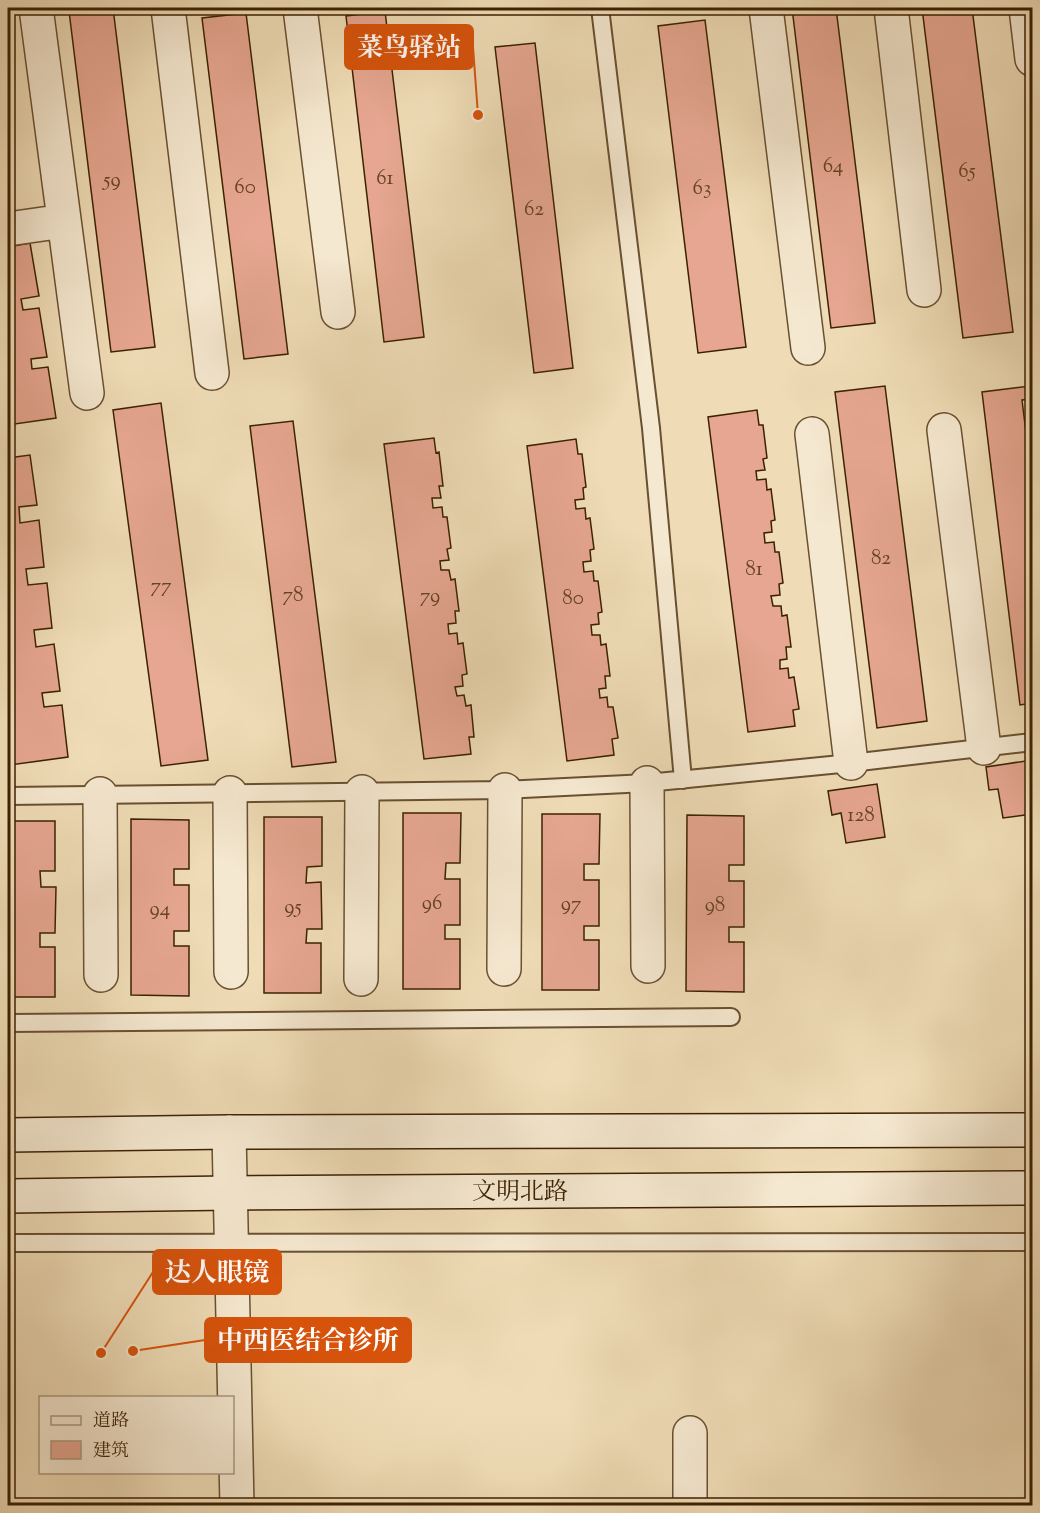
<svg xmlns="http://www.w3.org/2000/svg" width="1040" height="1513" font-family="'Sorts Mill Goudy','Noto Serif SC',serif">
<style>
.building{fill:#e6a691;stroke:#3c2103;stroke-width:1.5}
.lines{fill:none;stroke-linecap:round;stroke-linejoin:round}
.lane-casing{stroke:#695030;stroke-width:20}
.street-casing{stroke:#695030;stroke-width:36}
.secondary-casing{stroke:#3c2103;stroke-width:36}
.lane{stroke:#f5e8d0;stroke-width:16}
.street{stroke:#f5e8d0;stroke-width:33}
.secondary{stroke:#f5e8d0;stroke-width:33}
.labels{text-anchor:middle;stroke-width:4.5;stroke-linejoin:round;paint-order:stroke}
.number-label{font-size:21px;fill:#664226}
.street-label{font-size:24px;fill:#3c2103;stroke:#f5e8d0}
.leader{fill:none;stroke:#d7530b;stroke-width:2}
.callout-dot{fill:#d7530b;stroke:#f5e8d0;stroke-width:2}
.callout{fill:#d7530b;stroke:#d7530b;stroke-width:2}
.callout-label{font-size:26px;text-anchor:middle;font-weight:bold;fill:#fff}
</style>
<rect width="100%" height="100%" fill="#efdcb6"/>
<filter id="stains"><feTurbulence type="fractalNoise" baseFrequency=".00333" numOctaves="4"/><feColorMatrix values="0 0 0 0 .2 0 0 0 0 .09 0 0 0 0 .02 0 0 0 .5 -.17"/></filter>
<radialGradient id="worn" r=".72"><stop offset=".6" stop-color="#630" stop-opacity="0"/><stop offset="1" stop-color="#630" stop-opacity=".3"/></radialGradient>
<path class="building" d="M 97,8 L 113,8 L 155,347 L 111,352 L 69,11 Z
M 792,8 L 836,8 L 875,323 L 831,328 Z
M 922,8 L 972,8 L 1013,332 L 963,338 Z
M 385,11 L 424,337 L 384,342 L 346,16 Z
M 246,13 L 288,354 L 244,359 L 202,18 Z
M 705,20 L 746,347 L 698,353 L 658,26 Z
M 535,43 L 573,368 L 534,373 L 495,47 Z
M 30,243 L 39,296 L 21,299 L 23,310 L 39,308 L 47,357 L 31,359 L 32,369 L 48,367 L 56,418 L 8,425 L 8,247 Z
M 885,386 L 927,721 L 877,728 L 835,392 Z
M 1030,386 L 1032,399 L 1022,400 L 1029,457 L 1032,457 L 1032,703 L 1020,705 L 982,392 Z
M 161,403 L 208,760 L 161,766 L 113,410 Z
M 757,410 L 759,425 L 763,425 L 767,458 L 763,459 L 765,470 L 756,471 L 757,480 L 766,479 L 767,490 L 771,489 L 775,520 L 771,521 L 772,532 L 764,533 L 765,543 L 774,542 L 775,552 L 779,552 L 783,583 L 779,584 L 780,595 L 771,596 L 773,606 L 781,606 L 782,616 L 787,615 L 791,647 L 786,647 L 787,659 L 780,660 L 780,669 L 788,668 L 789,678 L 794,677 L 799,709 L 793,710 L 795,726 L 748,732 L 708,417 Z
M 293,421 L 336,762 L 292,767 L 250,426 Z
M 434,438 L 436,453 L 439,452 L 443,486 L 439,486 L 441,498 L 432,498 L 433,508 L 442,507 L 443,517 L 447,517 L 451,548 L 447,549 L 449,560 L 440,561 L 441,570 L 449,570 L 451,580 L 455,579 L 459,611 L 455,611 L 456,623 L 448,624 L 449,634 L 457,633 L 458,644 L 463,643 L 467,674 L 462,675 L 463,686 L 455,687 L 457,696 L 464,695 L 466,706 L 471,705 L 474,737 L 469,737 L 471,754 L 424,759 L 384,444 Z
M 576,439 L 578,454 L 582,454 L 586,487 L 583,488 L 584,499 L 575,500 L 576,509 L 585,508 L 586,519 L 590,518 L 594,549 L 590,550 L 591,561 L 583,562 L 584,572 L 593,571 L 594,581 L 598,581 L 602,612 L 598,613 L 599,624 L 591,625 L 592,635 L 600,635 L 601,645 L 606,644 L 610,676 L 605,676 L 606,688 L 599,689 L 600,698 L 607,697 L 608,707 L 613,707 L 618,738 L 612,739 L 614,755 L 567,761 L 527,446 Z
M 30,455 L 37,505 L 19,507 L 20,523 L 39,520 L 44,567 L 26,569 L 28,585 L 47,583 L 52,628 L 34,630 L 36,647 L 54,644 L 60,691 L 42,693 L 44,707 L 62,705 L 68,757 L 10,765 L 8,743 L 8,458 Z
M 1032,760 L 1032,814 L 1003,818 L 998,789 L 989,790 L 986,767 Z
M 877,784 L 885,837 L 846,843 L 841,813 L 832,815 L 828,791 Z
M 403,813 L 461,813 L 460,863 L 446,863 L 445,879 L 460,879 L 460,925 L 445,925 L 445,939 L 460,939 L 460,989 L 403,989 Z
M 542,814 L 600,814 L 599,864 L 584,864 L 584,880 L 599,880 L 599,926 L 584,926 L 584,940 L 599,940 L 599,990 L 542,990 Z
M 687,815 L 744,816 L 744,865 L 729,865 L 729,881 L 744,881 L 744,927 L 729,927 L 729,942 L 744,942 L 744,992 L 686,991 Z
M 264,817 L 322,817 L 322,866 L 307,867 L 306,883 L 321,882 L 322,929 L 307,929 L 306,943 L 321,943 L 321,993 L 264,993 Z
M 131,819 L 189,820 L 189,869 L 174,869 L 174,885 L 189,885 L 189,931 L 174,931 L 174,946 L 189,946 L 189,996 L 131,995 Z
M 8,821 L 55,821 L 55,871 L 40,871 L 41,887 L 56,887 L 55,933 L 40,933 L 40,947 L 55,947 L 55,997 L 8,997 Z"/>
<g class="lines">
<g class="lane-casing">
<path id="lane" d="M 600,8 L 651,428 L 683,780
M 8,796 L 505,790 L 647,783 L 851,763 L 1032,742
M 8,1023 L 731,1017
M 8,1243 L 1032,1242"/>
</g>
<g class="street-casing">
<path id="street" d="M 36,8 L 87,393
M 168,8 L 212,373
M 300,8 L 338,312
M 766,8 L 808,348
M 891,8 L 924,290
M 1026,8 L 1032,59
M 8,229 L 64,221
M 944,430 L 984,748
M 812,434 L 851,763
M 647,783 L 648,966
M 230,793 L 231,972
M 100,794 L 101,975
M 504,969 L 505,790
M 361,979 L 362,792
M 229,1132 L 237,1506
M 690,1433 L 690,1506"/>
</g>
<g class="secondary-casing">
<path id="secondary" d="M 8,1135 L 229,1132 L 1032,1130
M 8,1196 L 231,1193 L 1032,1188"/>
</g>
<use href="#lane" class="lane"/>
<use href="#street" class="street"/>
<use href="#secondary" class="secondary"/>
</g>
<g class="labels">
<g class="number-label">
<text x="833" y="172">64</text>
<text x="967" y="177">65</text>
<text x="385" y="184">61</text>
<text x="112" y="186">59</text>
<text x="245" y="193">60</text>
<text x="702" y="194">63</text>
<text x="534" y="215">62</text>
<text x="881" y="564">82</text>
<text x="754" y="575">81</text>
<text x="161" y="592">77</text>
<text x="293" y="601">78</text>
<text x="430" y="602">79</text>
<text x="573" y="604">80</text>
<text x="861" y="821">128</text>
<text x="432" y="909">96</text>
<text x="571" y="910">97</text>
<text x="715" y="911">98</text>
<text x="293" y="913">95</text>
<text x="160" y="915">94</text>
</g>
<g class="street-label">
<text x="520" y="1199">文明北路</text>
</g>
</g>
<path class="leader" d="M478 115L473 47M101 1353L153 1272M133 1351L205 1340"/>
<g class="callout-dot">
<circle cx="478" cy="115" r="6"/>
<circle cx="101" cy="1353" r="6"/>
<circle cx="133" cy="1351" r="6"/>
</g>
<g class="callout">
<rect x="345" y="25" width="128" height="44" rx="6"/>
<rect x="153" y="1250" width="128" height="44" rx="6"/>
<rect x="205" y="1318" width="206" height="44" rx="6"/>
</g>
<g class="callout-label">
<text x="409" y="56">菜鸟驿站</text>
<text x="217" y="1281">达人眼镜</text>
<text x="308" y="1349">中西医结合诊所</text>
</g>
<rect width="1040" height="1513" fill="none" stroke="#efdcb6" stroke-width="30"/>
<rect x="9" y="9" width="1022" height="1495" fill="none" stroke="#3c2103" stroke-width="3"/>
<rect x="15" y="15" width="1010" height="1483" fill="none" stroke="#3c2103" stroke-width="1.5"/>
<rect x="39" y="1396" width="195" height="78" fill="#f5e8d0" stroke="#ab987e" stroke-width="1.5"/>
<rect x="51" y="1416" width="30" height="9" fill="#f5e8d0" stroke="#ab987e" stroke-width="1.5"/>
<text x="93" y="1426" font-size="18" fill="#3c2103">道路</text>
<rect x="51" y="1441" width="30" height="18" fill="#e6a691" stroke="#ab987e" stroke-width="1.5"/>
<text x="93" y="1456" font-size="18" fill="#3c2103">建筑</text>
<rect width="100%" height="100%" filter="url(#stains)"/>
<rect width="100%" height="100%" fill="url(#worn)"/>
</svg>
